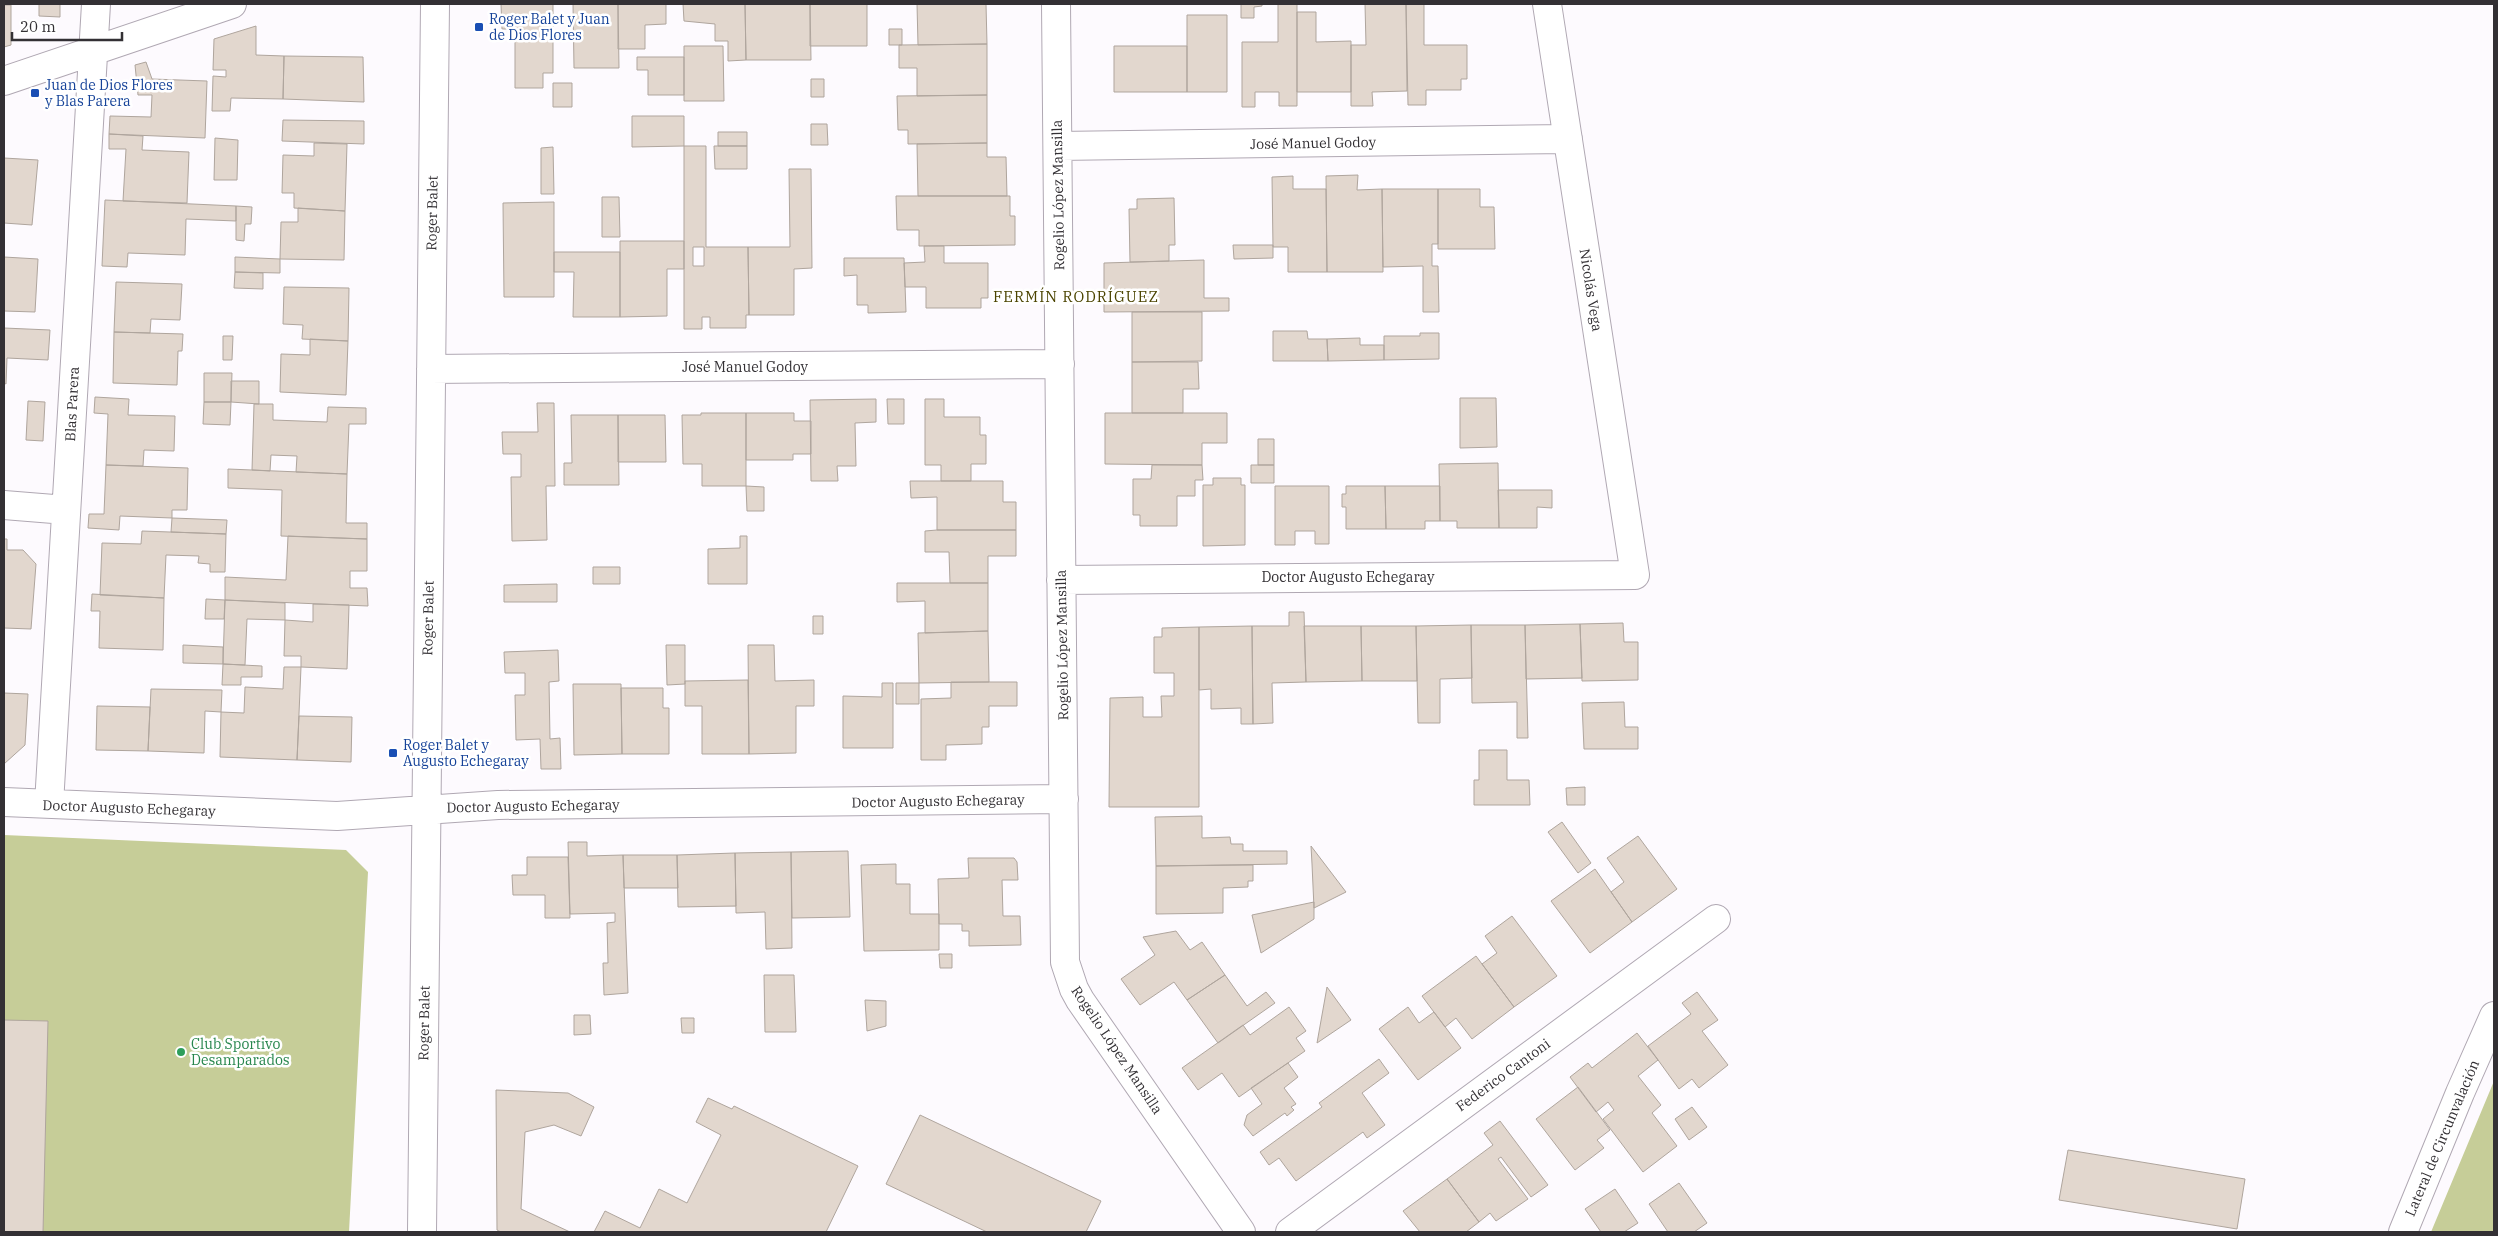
<svg xmlns="http://www.w3.org/2000/svg" width="2498" height="1236" font-family="'IBM Plex Serif',serif">
<style>
.green{fill:#c6cd98}
.building{fill:#e2d7ce;stroke:#afa59d;fill-rule:evenodd}
.lines{fill:none;stroke-linecap:round;stroke-linejoin:round}
.street-casing{stroke:#b0a8b3;stroke-width:30}
.secondary-casing{stroke:#b0a8b3;stroke-width:30}
.street{stroke:#fff;stroke-width:28}
.secondary{stroke:#fff;stroke-width:28}
.transit-dot{fill:#1a4fb4;stroke:#fff;stroke-width:2}
.leisure-dot{fill:#2e9e5b;stroke:#fff;stroke-width:2}
.labels{text-anchor:middle;stroke-width:5;stroke-linejoin:round;paint-order:stroke}
.transit-label{font-size:14px;fill:#164399;stroke:#fff;text-anchor:start}
.street-label{font-size:14px;fill:#333034;stroke:#fff}
.leisure-label{font-size:14px;fill:#27864d;stroke:#fff;text-anchor:start}
.neighbourhood-label{font-size:15px;letter-spacing:1px;fill:#4b4401;stroke:#fff}
</style>
<rect width="100%" height="100%" fill="#fdfafe"/>
<path class="green" d="M 4,835 L 346,850 L 368,872 L 349,1232 L 4,1232 Z
M 2494,1081 L 2494,1232 L 2431,1232 Z"/>
<path class="building" d="M 39,4 L 60,4 L 60,17 L 39,16 Z
M 501,4 L 553,4 L 553,73 L 543,73 L 543,88 L 515,88 L 515,29 L 502,29 Z
M 573,4 L 618,4 L 619,68 L 574,68 Z
M 618,4 L 666,4 L 666,24 L 645,25 L 645,49 L 618,49 Z
M 683,4 L 745,4 L 746,60 L 728,61 L 728,41 L 715,41 L 715,24 L 684,21 Z
M 745,4 L 810,4 L 811,60 L 746,60 Z
M 810,4 L 867,4 L 867,46 L 810,46 Z
M 917,4 L 986,4 L 987,44 L 918,45 Z
M 1241,4 L 1262,4 L 1262,6 L 1254,7 L 1254,18 L 1241,18 Z
M 1278,4 L 1297,4 L 1297,106 L 1279,106 L 1279,92 L 1255,92 L 1255,107 L 1242,107 L 1242,42 L 1278,42 Z
M 1365,4 L 1406,4 L 1407,91 L 1372,92 L 1373,106 L 1351,106 L 1351,45 L 1366,45 Z
M 1406,4 L 1424,4 L 1424,45 L 1467,45 L 1467,79 L 1461,79 L 1461,90 L 1426,90 L 1426,105 L 1408,105 Z
M 4,5 L 11,5 L 11,45 L 4,47 Z
M 1297,12 L 1316,12 L 1316,42 L 1351,41 L 1351,92 L 1297,92 Z
M 1187,15 L 1227,15 L 1227,92 L 1187,92 Z
M 256,26 L 256,55 L 284,56 L 283,99 L 231,98 L 230,111 L 212,111 L 213,76 L 226,77 L 226,70 L 213,70 L 214,39 Z
M 889,29 L 902,29 L 902,45 L 889,45 Z
M 987,44 L 987,95 L 917,96 L 917,68 L 899,68 L 899,45 Z
M 684,46 L 723,46 L 724,101 L 684,101 Z
M 1114,46 L 1187,46 L 1187,92 L 1114,92 Z
M 284,56 L 363,57 L 364,102 L 283,99 Z
M 637,57 L 684,57 L 684,95 L 648,95 L 648,70 L 637,70 Z
M 146,62 L 152,79 L 207,81 L 205,138 L 109,134 L 110,116 L 151,117 L 152,95 L 138,95 L 135,65 Z
M 811,79 L 824,79 L 824,97 L 811,97 Z
M 553,83 L 572,83 L 572,107 L 553,107 Z
M 987,95 L 987,143 L 908,144 L 908,130 L 898,130 L 897,96 Z
M 632,116 L 684,116 L 684,146 L 632,147 Z
M 283,120 L 364,121 L 364,144 L 282,141 Z
M 811,124 L 827,124 L 828,145 L 811,145 Z
M 718,132 L 747,132 L 747,146 L 718,146 Z
M 109,134 L 143,136 L 142,150 L 189,152 L 187,203 L 123,201 L 126,149 L 109,149 Z
M 215,138 L 238,140 L 237,180 L 214,180 Z
M 314,143 L 347,144 L 345,211 L 294,208 L 294,193 L 282,193 L 283,155 L 314,156 Z
M 987,143 L 987,157 L 1006,157 L 1007,196 L 918,196 L 917,144 Z
M 684,146 L 706,146 L 706,247 L 748,247 L 749,315 L 746,315 L 746,328 L 710,328 L 710,317 L 702,317 L 702,329 L 684,329 ZM 693,247 L 704,247 L 704,266 L 693,266 Z
M 714,146 L 747,146 L 747,169 L 715,169 Z
M 553,147 L 554,194 L 541,194 L 541,148 Z
M 4,158 L 38,160 L 32,225 L 4,223 Z
M 789,169 L 811,169 L 812,268 L 794,269 L 794,315 L 749,315 L 748,247 L 790,247 Z
M 1358,175 L 1357,190 L 1382,189 L 1383,272 L 1327,272 L 1326,176 Z
M 1293,176 L 1293,189 L 1326,189 L 1327,272 L 1288,272 L 1288,247 L 1273,247 L 1272,177 Z
M 1382,189 L 1438,189 L 1438,244 L 1432,244 L 1432,266 L 1438,266 L 1439,312 L 1423,312 L 1423,266 L 1383,267 Z
M 1438,189 L 1480,189 L 1480,207 L 1494,207 L 1495,249 L 1438,249 Z
M 896,196 L 1010,196 L 1010,216 L 1015,216 L 1015,245 L 919,246 L 919,230 L 897,230 Z
M 602,197 L 619,197 L 620,237 L 602,237 Z
M 1174,198 L 1175,245 L 1169,245 L 1169,261 L 1130,262 L 1129,209 L 1137,209 L 1137,199 Z
M 105,200 L 236,206 L 236,221 L 186,219 L 185,255 L 128,253 L 127,267 L 102,266 Z
M 554,202 L 554,297 L 504,297 L 503,203 Z
M 236,206 L 252,207 L 251,224 L 245,224 L 244,241 L 236,240 Z
M 298,208 L 345,211 L 344,260 L 280,259 L 281,222 L 298,222 Z
M 620,241 L 684,241 L 684,269 L 667,269 L 667,316 L 620,317 Z
M 1233,245 L 1273,245 L 1273,258 L 1234,259 Z
M 924,246 L 944,246 L 944,263 L 988,263 L 988,298 L 981,298 L 981,308 L 926,308 L 926,287 L 905,287 L 904,263 L 925,262 Z
M 554,252 L 620,252 L 620,317 L 573,317 L 574,272 L 554,272 Z
M 4,257 L 38,259 L 35,312 L 4,311 Z
M 235,257 L 280,259 L 280,273 L 235,272 Z
M 844,258 L 904,258 L 906,312 L 868,313 L 868,305 L 857,305 L 857,275 L 844,276 Z
M 1204,260 L 1204,298 L 1229,298 L 1229,311 L 1104,312 L 1104,263 Z
M 235,272 L 263,273 L 263,289 L 234,288 Z
M 116,282 L 182,284 L 180,320 L 151,319 L 150,333 L 114,332 Z
M 284,287 L 349,288 L 348,341 L 302,339 L 303,325 L 283,324 Z
M 1132,312 L 1202,312 L 1202,361 L 1132,362 Z
M 4,328 L 50,330 L 48,360 L 7,358 L 6,384 L 4,383 Z
M 1273,331 L 1307,331 L 1308,339 L 1327,339 L 1328,361 L 1273,361 Z
M 114,332 L 183,334 L 182,351 L 178,351 L 177,385 L 113,383 Z
M 1420,333 L 1439,333 L 1439,359 L 1384,360 L 1384,336 L 1420,336 Z
M 223,336 L 233,336 L 232,360 L 223,360 Z
M 1360,338 L 1360,345 L 1384,345 L 1384,360 L 1328,361 L 1327,339 Z
M 310,339 L 348,341 L 346,395 L 280,392 L 281,354 L 310,355 Z
M 1132,362 L 1198,362 L 1199,389 L 1183,389 L 1183,413 L 1132,413 Z
M 204,373 L 232,373 L 231,402 L 204,402 Z
M 231,381 L 259,381 L 259,404 L 231,402 Z
M 95,397 L 129,399 L 128,415 L 175,416 L 174,451 L 144,450 L 143,466 L 106,465 L 108,414 L 94,413 Z
M 1460,398 L 1496,398 L 1497,447 L 1460,448 Z
M 876,399 L 876,422 L 855,423 L 856,466 L 837,466 L 838,481 L 811,481 L 810,400 Z
M 887,399 L 904,399 L 904,424 L 888,424 Z
M 925,399 L 944,399 L 944,417 L 980,417 L 980,435 L 986,435 L 986,464 L 971,464 L 971,481 L 941,481 L 941,465 L 925,465 Z
M 28,401 L 45,402 L 43,441 L 26,440 Z
M 204,402 L 231,402 L 230,425 L 203,424 Z
M 537,403 L 554,403 L 555,486 L 546,486 L 547,540 L 512,541 L 511,477 L 521,477 L 521,454 L 503,454 L 502,432 L 538,432 Z
M 254,404 L 273,404 L 273,420 L 327,422 L 328,407 L 366,408 L 366,424 L 349,424 L 347,474 L 296,472 L 297,456 L 271,455 L 270,471 L 252,470 Z
M 701,413 L 746,413 L 746,486 L 702,486 L 702,464 L 683,464 L 682,415 L 701,415 Z
M 746,413 L 794,413 L 794,421 L 811,421 L 811,454 L 793,454 L 793,460 L 746,460 Z
M 1105,413 L 1227,413 L 1227,443 L 1202,443 L 1202,465 L 1105,464 Z
M 571,415 L 618,415 L 619,485 L 564,485 L 564,463 L 572,463 Z
M 618,415 L 665,415 L 666,462 L 618,462 Z
M 1258,439 L 1274,439 L 1274,465 L 1258,465 Z
M 1498,463 L 1499,528 L 1457,528 L 1457,521 L 1440,521 L 1439,464 Z
M 106,465 L 188,468 L 187,510 L 172,510 L 172,518 L 120,516 L 119,530 L 88,528 L 89,514 L 104,514 Z
M 1152,465 L 1202,465 L 1203,480 L 1195,480 L 1195,496 L 1177,496 L 1177,526 L 1140,526 L 1140,515 L 1133,515 L 1133,479 L 1151,479 Z
M 1251,465 L 1274,465 L 1274,483 L 1251,483 Z
M 228,469 L 347,474 L 346,523 L 367,523 L 367,539 L 281,536 L 282,490 L 228,488 Z
M 1213,478 L 1241,478 L 1241,485 L 1245,485 L 1245,545 L 1203,546 L 1203,485 L 1213,485 Z
M 910,481 L 1003,481 L 1003,502 L 1016,502 L 1016,530 L 937,530 L 937,497 L 911,498 Z
M 746,486 L 764,487 L 764,511 L 747,511 Z
M 1275,486 L 1329,486 L 1329,544 L 1315,544 L 1315,531 L 1295,531 L 1295,545 L 1275,545 Z
M 1346,486 L 1385,486 L 1386,529 L 1346,529 L 1346,507 L 1342,507 L 1342,494 L 1346,494 Z
M 1385,486 L 1440,486 L 1440,521 L 1425,521 L 1425,529 L 1386,529 Z
M 1498,490 L 1552,490 L 1552,508 L 1537,507 L 1537,528 L 1499,528 Z
M 172,518 L 227,520 L 226,534 L 171,532 Z
M 937,530 L 1016,530 L 1016,556 L 988,556 L 988,583 L 950,583 L 949,552 L 925,552 L 925,531 Z
M 142,531 L 226,534 L 225,572 L 210,572 L 210,564 L 198,563 L 199,556 L 166,555 L 164,598 L 100,595 L 102,543 L 141,544 Z
M 288,536 L 367,539 L 367,571 L 350,571 L 350,588 L 367,588 L 368,606 L 225,600 L 225,577 L 286,580 Z
M 740,536 L 747,536 L 747,584 L 708,584 L 708,549 L 740,548 Z
M 4,539 L 7,539 L 7,550 L 23,550 L 36,564 L 31,629 L 4,628 Z
M 593,567 L 620,567 L 620,584 L 593,584 Z
M 897,583 L 988,583 L 988,631 L 925,633 L 925,601 L 897,602 Z
M 557,584 L 557,602 L 504,602 L 504,585 Z
M 92,594 L 164,598 L 163,650 L 99,648 L 100,611 L 91,611 Z
M 206,599 L 225,600 L 224,619 L 205,619 Z
M 225,600 L 285,603 L 285,620 L 247,619 L 245,665 L 223,664 Z
M 313,604 L 349,605 L 347,669 L 301,667 L 301,656 L 284,656 L 285,620 L 313,622 Z
M 1289,612 L 1304,612 L 1306,682 L 1272,683 L 1273,723 L 1253,724 L 1252,626 L 1289,626 Z
M 813,616 L 823,616 L 823,634 L 813,634 Z
M 1623,623 L 1624,642 L 1638,642 L 1638,680 L 1582,681 L 1580,624 Z
M 1580,624 L 1582,678 L 1526,679 L 1525,625 Z
M 1471,625 L 1525,625 L 1528,738 L 1517,738 L 1517,702 L 1472,703 Z
M 1471,625 L 1472,678 L 1440,679 L 1440,723 L 1418,723 L 1416,626 Z
M 1252,626 L 1253,724 L 1241,724 L 1241,708 L 1211,709 L 1211,689 L 1199,690 L 1199,627 Z
M 1304,626 L 1361,626 L 1362,681 L 1306,682 Z
M 1361,626 L 1416,626 L 1417,681 L 1362,681 Z
M 1199,627 L 1199,807 L 1109,807 L 1110,698 L 1143,697 L 1143,717 L 1162,717 L 1161,696 L 1174,696 L 1174,673 L 1154,673 L 1154,637 L 1162,637 L 1162,628 Z
M 988,631 L 989,682 L 919,683 L 918,633 Z
M 183,645 L 223,647 L 223,664 L 183,663 Z
M 666,645 L 685,645 L 685,684 L 667,685 Z
M 748,645 L 774,645 L 775,681 L 814,680 L 814,706 L 796,706 L 796,753 L 749,754 Z
M 558,650 L 559,681 L 549,682 L 550,739 L 560,738 L 561,769 L 541,769 L 540,739 L 516,740 L 515,695 L 525,695 L 525,673 L 505,673 L 504,652 Z
M 223,664 L 262,666 L 262,677 L 241,677 L 241,685 L 222,685 Z
M 284,667 L 301,667 L 297,760 L 220,757 L 221,712 L 244,713 L 245,687 L 283,689 Z
M 748,680 L 749,754 L 702,754 L 702,706 L 685,706 L 685,681 Z
M 951,682 L 1017,682 L 1017,706 L 989,706 L 989,727 L 982,727 L 982,744 L 946,745 L 946,760 L 921,760 L 921,699 L 951,698 Z
M 882,683 L 893,683 L 893,748 L 843,748 L 843,696 L 882,697 Z
M 896,683 L 919,683 L 919,704 L 896,704 Z
M 573,684 L 621,684 L 622,754 L 574,755 Z
M 621,688 L 663,688 L 663,708 L 669,708 L 669,754 L 622,754 Z
M 151,689 L 222,690 L 221,712 L 205,711 L 204,753 L 148,751 Z
M 4,693 L 28,694 L 25,745 L 4,764 Z
M 1624,702 L 1625,727 L 1638,727 L 1638,749 L 1584,749 L 1582,703 Z
M 97,706 L 150,707 L 148,751 L 96,750 Z
M 299,716 L 352,717 L 351,762 L 297,760 Z
M 1479,750 L 1507,750 L 1507,780 L 1529,780 L 1530,805 L 1474,805 L 1474,780 L 1479,780 Z
M 1585,787 L 1585,805 L 1567,805 L 1566,788 Z
M 1202,816 L 1202,838 L 1230,837 L 1231,844 L 1243,844 L 1243,851 L 1287,851 L 1287,864 L 1156,866 L 1155,817 Z
M 1562,822 L 1591,863 L 1578,873 L 1548,832 Z
M 1638,836 L 1677,889 L 1632,922 L 1611,892 L 1624,882 L 1607,858 Z
M 568,842 L 587,842 L 587,856 L 623,855 L 628,993 L 604,995 L 603,963 L 608,963 L 607,923 L 615,922 L 615,913 L 570,914 Z
M 1311,846 L 1346,892 L 1314,908 L 1312,864 Z
M 848,851 L 850,917 L 792,918 L 791,852 Z
M 791,852 L 792,948 L 766,949 L 765,912 L 736,913 L 735,853 Z
M 735,853 L 736,906 L 678,907 L 677,855 Z
M 623,855 L 677,855 L 678,888 L 624,888 Z
M 527,857 L 568,857 L 570,918 L 545,918 L 545,895 L 513,895 L 512,875 L 527,875 Z
M 968,858 L 1014,858 L 1017,862 L 1018,880 L 1002,880 L 1003,916 L 1020,916 L 1021,945 L 969,946 L 969,931 L 962,931 L 962,924 L 939,924 L 938,879 L 969,878 Z
M 896,864 L 896,884 L 910,884 L 910,914 L 939,914 L 939,950 L 864,951 L 861,865 Z
M 1253,865 L 1253,881 L 1248,881 L 1248,887 L 1223,888 L 1223,913 L 1156,914 L 1156,866 Z
M 1595,869 L 1632,922 L 1590,953 L 1551,901 Z
M 1314,902 L 1314,919 L 1261,953 L 1252,915 Z
M 1512,916 L 1557,976 L 1514,1007 L 1482,964 L 1497,953 L 1485,936 Z
M 1176,931 L 1190,950 L 1202,942 L 1225,975 L 1187,1000 L 1174,982 L 1140,1005 L 1121,979 L 1155,955 L 1143,937 Z
M 939,954 L 952,954 L 952,968 L 940,968 Z
M 1476,956 L 1514,1007 L 1472,1039 L 1456,1018 L 1445,1027 L 1422,996 Z
M 764,975 L 794,975 L 796,1032 L 765,1032 Z
M 1225,975 L 1247,1006 L 1266,992 L 1275,1003 L 1218,1043 L 1187,1000 Z
M 1327,987 L 1351,1020 L 1317,1043 Z
M 1697,992 L 1718,1020 L 1702,1031 L 1728,1065 L 1699,1088 L 1692,1079 L 1679,1089 L 1648,1046 L 1691,1014 L 1682,1003 Z
M 865,1000 L 886,1001 L 886,1026 L 867,1031 Z
M 1289,1007 L 1306,1031 L 1296,1038 L 1305,1051 L 1239,1097 L 1222,1073 L 1198,1090 L 1182,1068 L 1243,1025 L 1250,1035 Z
M 1408,1007 L 1419,1023 L 1434,1012 L 1461,1048 L 1418,1080 L 1379,1029 Z
M 574,1015 L 590,1015 L 591,1034 L 574,1035 Z
M 681,1018 L 694,1018 L 694,1033 L 682,1033 Z
M 4,1020 L 48,1021 L 43,1232 L 4,1232 Z
M 1637,1033 L 1658,1060 L 1638,1076 L 1661,1105 L 1652,1113 L 1677,1146 L 1643,1172 L 1603,1119 L 1614,1110 L 1608,1102 L 1596,1112 L 1570,1077 L 1588,1063 L 1592,1068 Z
M 1379,1059 L 1389,1073 L 1362,1093 L 1385,1125 L 1367,1138 L 1363,1132 L 1296,1181 L 1279,1158 L 1269,1165 L 1260,1152 L 1322,1107 L 1319,1103 Z
M 1288,1063 L 1298,1077 L 1284,1088 L 1296,1104 L 1291,1107 L 1294,1110 L 1287,1116 L 1285,1113 L 1253,1136 L 1244,1125 L 1247,1115 L 1262,1104 L 1251,1088 Z
M 1578,1087 L 1610,1130 L 1597,1140 L 1604,1148 L 1575,1170 L 1536,1119 Z
M 496,1090 L 568,1093 L 594,1107 L 581,1136 L 554,1125 L 525,1132 L 521,1209 L 570,1232 L 501,1232 L 497,1230 Z
M 708,1098 L 732,1109 L 734,1106 L 858,1166 L 826,1232 L 594,1232 L 605,1211 L 640,1228 L 659,1189 L 687,1203 L 721,1135 L 696,1122 Z
M 1692,1107 L 1707,1127 L 1689,1140 L 1675,1119 Z
M 920,1115 L 1101,1201 L 1086,1232 L 987,1232 L 886,1184 Z
M 1500,1121 L 1548,1185 L 1531,1197 L 1501,1157 L 1498,1159 L 1528,1199 L 1496,1221 L 1490,1213 L 1479,1222 L 1447,1179 L 1493,1145 L 1484,1133 Z
M 2068,1150 L 2245,1179 L 2237,1229 L 2059,1200 Z
M 1447,1179 L 1479,1222 L 1466,1232 L 1420,1232 L 1403,1211 Z
M 1679,1183 L 1707,1223 L 1694,1232 L 1668,1232 L 1649,1204 Z
M 1615,1189 L 1638,1223 L 1624,1232 L 1601,1232 L 1585,1209 Z"/>
<g class="lines">
<g class="street-casing">
<path id="street" d="M 1056,4 L 1065,962 L 1074,989 L 1080,1000 L 1241,1232
M 4,81 L 232,4
M 1058,146 L 1568,139
M 431,369 L 1060,364
M 4,505 L 66,510
M 1061,580 L 1635,575 L 1547,4
M 4,802 L 337,816 L 498,805 L 1064,799
M 49,804 L 96,4
M 422,1232 L 435,4
M 1290,1232 L 1716,919"/>
</g>
<g class="secondary-casing">
<path id="secondary" d="M 2403,1232 L 2460,1093 L 2494,1016"/>
</g>
<use href="#street" class="street"/>
<use href="#secondary" class="secondary"/>
</g>
<g class="transit-dot">
<rect x="474" y="22" width="10" height="10" rx="2.5"/>
<rect x="30" y="88" width="10" height="10" rx="2.5"/>
<rect x="388" y="748" width="10" height="10" rx="2.5"/>
</g>
<circle class="leisure-dot" cx="181" cy="1052" r="5"/>
<g class="labels">
<g class="transit-label">
<text x="489" y="24">Roger Balet y Juan<tspan x="489" dy="16">de Dios Flores</tspan></text>
<text x="45" y="90">Juan de Dios Flores<tspan x="45" dy="16">y Blas Parera</tspan></text>
<text x="403" y="750">Roger Balet y<tspan x="403" dy="16">Augusto Echegaray</tspan></text>
</g>
<g class="street-label">
<text transform="translate(1313 143) rotate(-1)" y="5">José Manuel Godoy</text>
<text transform="translate(1058 195) rotate(-91)" y="5">Rogelio López Mansilla</text>
<text transform="translate(432 213) rotate(-89)" y="5">Roger Balet</text>
<text transform="translate(1591 290) rotate(81)" y="5">Nicolás Vega</text>
<text x="745" y="372">José Manuel Godoy</text>
<text transform="translate(72 404) rotate(-87)" y="5">Blas Parera</text>
<text x="1348" y="582">Doctor Augusto Echegaray</text>
<text transform="translate(428 618) rotate(-89)" y="5">Roger Balet</text>
<text transform="translate(1062 645) rotate(-91)" y="5">Rogelio López Mansilla</text>
<text transform="translate(938 801) rotate(-1)" y="5">Doctor Augusto Echegaray</text>
<text transform="translate(533 806) rotate(-1)" y="5">Doctor Augusto Echegaray</text>
<text transform="translate(129 808) rotate(2)" y="5">Doctor Augusto Echegaray</text>
<text transform="translate(424 1023) rotate(-89)" y="5">Roger Balet</text>
<text transform="translate(1117 1050) rotate(56)" y="5">Rogelio López Mansilla</text>
<text transform="translate(1503 1075) rotate(-36)" y="5">Federico Cantoni</text>
<text transform="translate(2442 1138) rotate(-67)" y="5">Lateral de Circunvalación</text>
</g>
<g class="leisure-label">
<text x="191" y="1049">Club Sportivo<tspan x="191" dy="16">Desamparados</tspan></text>
</g>
<g class="neighbourhood-label">
<text x="1076" y="302">FERMÍN RODRÍGUEZ</text>
</g>
</g>
<rect width="2498" height="1236" fill="none" stroke="#333034" stroke-width="10"/>
<path d="M12 32v8h110v-8" fill="none" stroke="#333034" stroke-width="2.5"/>
<text x="20" y="32" font-size="15" fill="#333034" stroke="#ffffff" stroke-width="4" paint-order="stroke">20 m</text>
</svg>
